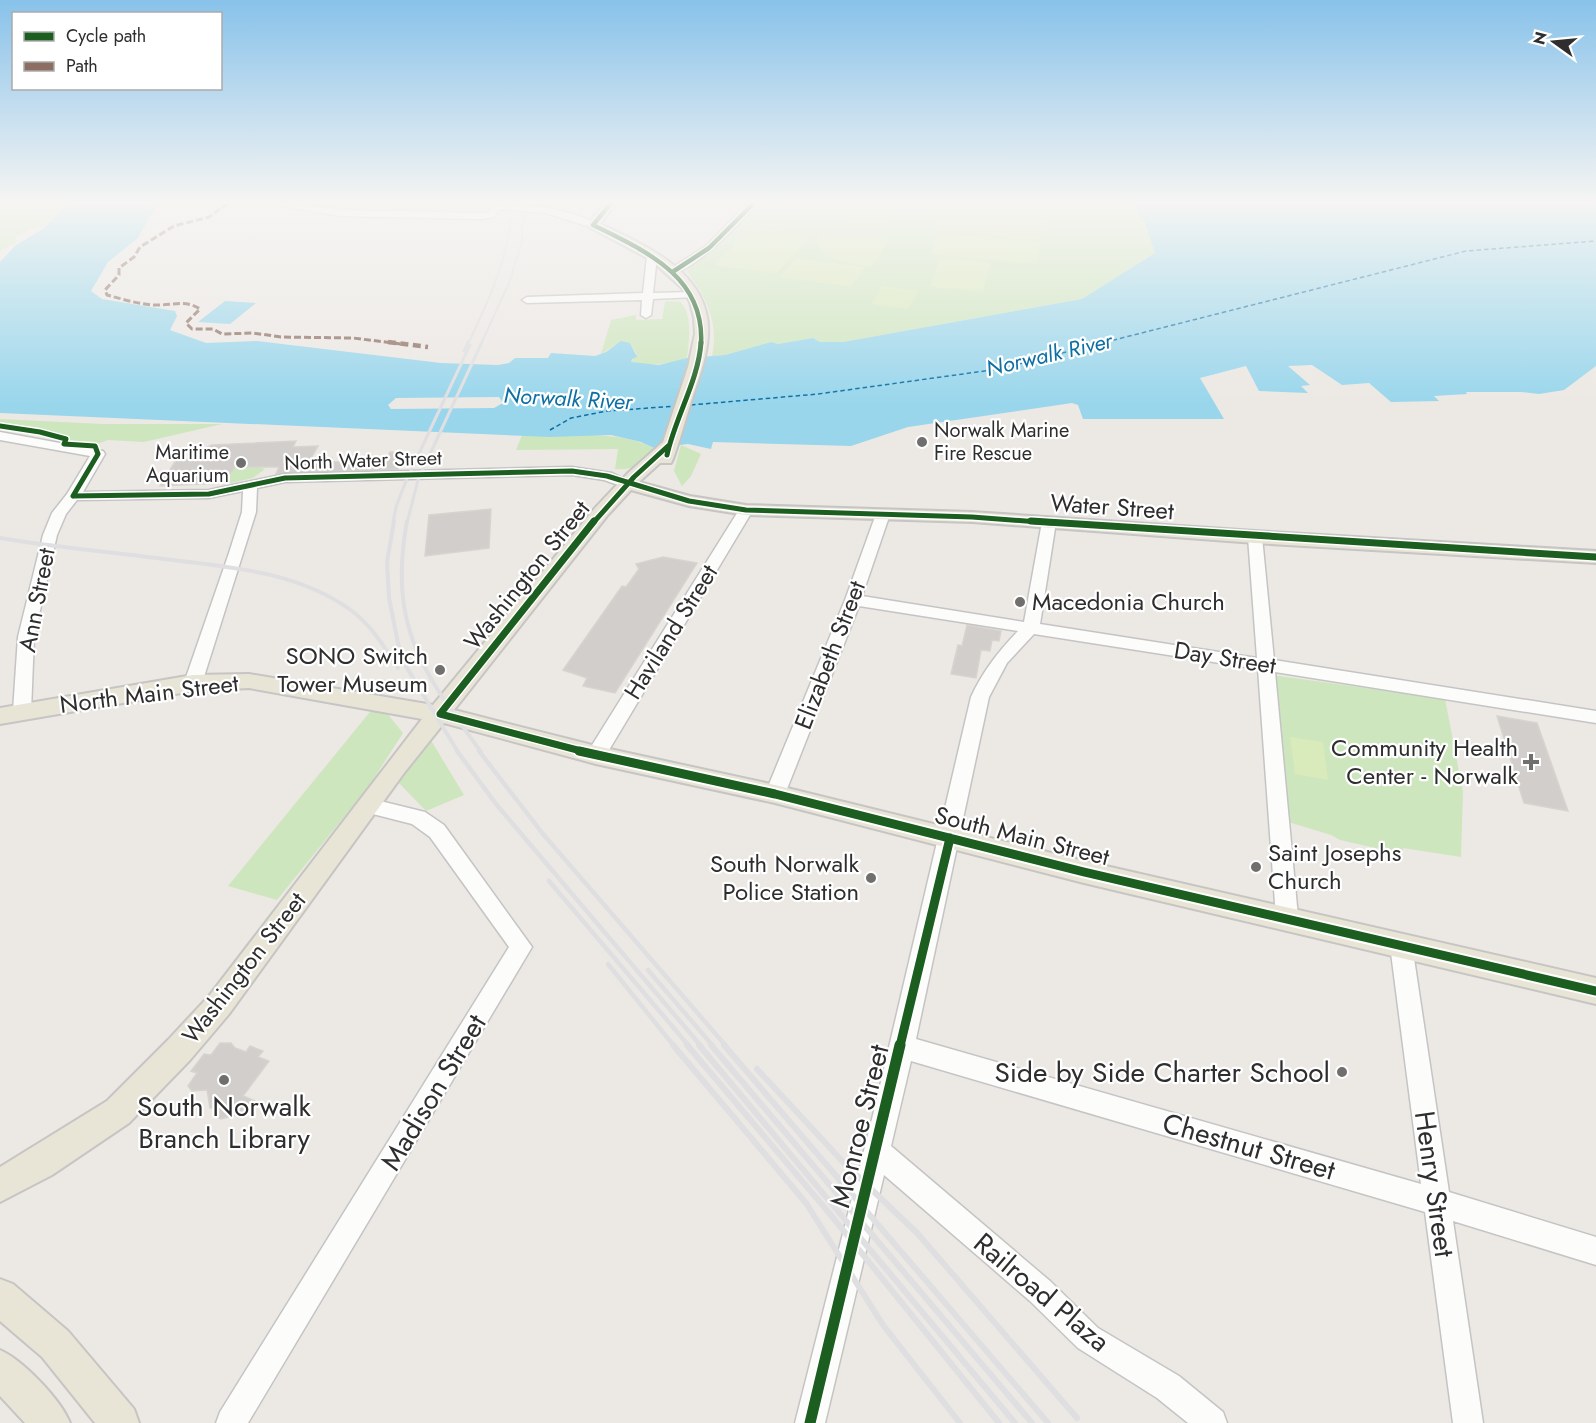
<svg xmlns="http://www.w3.org/2000/svg" width="1596" height="1423" font-family="Jost,sans-serif">
<style>
.green{fill:#cee6be}
.pitch{fill:#d9eabb}
.water{fill:#99d6ec}
.pier{fill:#ece8e4}
.lines{fill:none;stroke-linecap:round;stroke-linejoin:round}
.ferry{stroke:#0d6fa3;stroke-width:1.5;stroke-dasharray:4.5 3;stroke-linecap:butt}
.building{fill:#d1cecb;stroke:#d7d4d0;stroke-width:1.5}
.minor-casing{stroke:#c5c4c5;stroke-width:3}
.major-casing{stroke:#c6c5c4;stroke-width:4}
.minor{fill:#fcfcfb;fill-rule:evenodd}
.major{fill:#e8e4d6;fill-rule:evenodd}
.rail-far4{stroke:#dfdfe1;stroke-width:2}
.rail-far3{stroke:#dfdfe1;stroke-width:3}
.rail-far2{stroke:#dfdfe1;stroke-width:4}
.rail-far1{stroke:#dfdfe1;stroke-width:4.5}
.rail{stroke:#dfdfe1;stroke-width:6}
.quiet-far1{stroke:#8d6e63;stroke-width:3;stroke-dasharray:7 3;stroke-linecap:butt}
.quiet{stroke:#8d6e63;stroke-width:4.5;stroke-dasharray:8 4.5;stroke-linecap:butt}
.cycleway-far4-casing{stroke:#fff;stroke-width:7}
.cycleway-far3-casing{stroke:#fff;stroke-width:8}
.cycleway-far2-casing{stroke:#fff;stroke-width:10}
.cycleway-far1-casing{stroke:#fff;stroke-width:13}
.cycleway-casing{stroke:#fff;stroke-width:15}
.cycleway-far4{stroke:#1b5e20;stroke-width:4.5}
.cycleway-far3{stroke:#1b5e20;stroke-width:5}
.cycleway-far2{stroke:#1b5e20;stroke-width:7}
.cycleway-far1{stroke:#1b5e20;stroke-width:9}
.cycleway{stroke:#1b5e20;stroke-width:11}
.poi-dot{fill:#706f6e;stroke:#fff;stroke-width:2}
.labels{text-anchor:middle;stroke-width:4.5;stroke-linejoin:round;paint-order:stroke}
.far-poi-label{font-size:20px;fill:#2e2e2e;stroke:#fff;text-anchor:start}
.far-street-label{font-size:20px;fill:#2e2e2e;stroke:#fff}
.far-water-label{font-size:22px;font-style:italic;fill:#0d6fa3;stroke:#fff}
.street-label{font-size:24px;fill:#2e2e2e;stroke:#fff}
.poi-label{font-size:24px;fill:#2e2e2e;stroke:#fff;text-anchor:end}
.near-poi-label{font-size:28px;fill:#2e2e2e;stroke:#fff;text-anchor:end}
.near-street-label{font-size:28px;fill:#2e2e2e;stroke:#fff}
</style>
<rect width="100%" height="100%" fill="#ece8e4"/>
<path class="green" d="M 0,203 L 68,203 L 43,226 L 30,229 L 16,237 L 17,242 L 0,251 Z
M 759,203 L 1132,203 L 1145,223 L 1155,253 L 1082,299 L 843,342 L 820,342 L 813,338 L 778,344 L 771,342 L 725,355 L 712,356 C 719,324 707,296 686,271 L 733,231 Z
M 667,301 L 681,302 C 693,317 689,340 687,358 C 669,364 649,367 631,362 L 636,353 L 630,343 L 615,345 L 601,354 L 611,320 L 636,315 L 636,320 L 662,319 L 665,302 Z
M 0,419 L 103,424 L 222,424 L 144,442 L 108,440 L 92,446 L 0,428 Z
M 522,435 C 566,438 613,428 654,448 C 643,462 634,471 615,469 L 618,449 L 516,450 Z
M 681,445 L 701,454 L 691,476 L 682,486 L 674,471 Z
M 257,466 L 265,469 L 253,478 L 222,485 L 235,467 Z
M 1272,675 L 1445,699 L 1463,792 L 1461,857 L 1403,848 L 1402,854 L 1340,840 L 1331,835 L 1285,821 Z
M 378,702 L 403,733 L 369,786 L 277,900 L 228,886 Z
M 429,737 L 464,795 L 426,811 L 399,783 Z"/>
<path class="pitch" d="M 775,203 L 830,203 L 824,212 L 843,203 L 897,203 L 887,220 L 888,222 L 882,223 L 770,209 Z
M 949,203 L 1047,203 L 1044,219 L 946,210 Z
M 945,212 L 1044,220 L 1040,240 L 938,231 Z
M 752,228 L 811,235 L 776,274 L 714,265 Z
M 820,233 L 885,239 L 889,241 L 871,267 C 854,265 825,261 816,243 Z
M 938,233 L 1040,242 L 1036,264 L 930,254 Z
M 796,258 L 865,267 L 851,287 L 780,277 Z
M 940,258 L 990,263 L 983,292 L 930,287 Z
M 882,286 L 919,291 L 908,309 L 871,304 Z
M 1290,737 L 1323,742 L 1328,780 L 1295,774 Z"/>
<path class="water" d="M 68,203 L 164,203 L 156,206 L 138,238 L 108,262 L 91,291 L 102,299 L 175,311 L 177,316 L 170,330 L 206,343 L 257,341 L 441,363 L 498,365 L 509,363 L 515,358 L 548,358 L 551,353 L 595,356 L 606,352 L 621,341 L 630,343 L 637,357 L 632,359 L 631,362 L 659,365 L 687,358 L 725,355 L 771,342 L 778,344 L 813,338 L 820,342 L 843,342 L 1082,299 L 1155,253 L 1145,223 L 1132,203 L 1596,203 L 1596,366 L 1564,390 L 1539,394 L 1521,392 L 1466,392 L 1467,394 L 1434,396 L 1439,401 L 1391,402 L 1369,383 L 1342,385 L 1312,365 L 1288,366 L 1310,385 L 1301,386 L 1308,393 L 1259,391 L 1246,366 L 1200,378 L 1224,419 L 1083,419 L 1078,405 L 1072,403 L 908,427 L 851,446 L 713,442 L 711,449 L 688,444 L 654,448 L 641,442 L 611,435 L 550,437 L 0,413 L 0,262 L 16,245 L 43,229 Z
M 225,301 L 256,303 L 230,324 L 198,322 Z"/>
<path class="pier" d="M 499,397 L 503,403 L 494,408 L 391,409 L 388,405 L 396,398 Z"/>
<g class="lines">
<path class="ferry" d="M 691,405 L 818,394 L 999,369 L 1466,251 L 1596,241
M 550,430 L 571,418 L 607,411 L 677,406"/>
</g>
<path class="building" d="M 296,441 L 293,447 L 318,446 L 311,458 L 332,458 L 330,462 L 386,461 L 390,452 L 406,452 L 398,469 L 276,474 L 279,467 L 235,467 L 223,483 L 160,486 L 176,460 L 197,459 L 205,448 L 212,445 Z
M 491,509 L 489,548 L 425,556 L 429,515 Z
M 663,557 L 697,563 L 615,693 L 583,686 L 587,678 L 563,670 L 622,586 L 626,587 L 639,569 L 636,564 Z
M 967,625 L 1001,631 L 999,641 L 992,640 L 990,651 L 981,650 L 976,678 L 951,674 L 958,645 L 962,646 Z
M 1497,716 L 1537,723 L 1568,811 L 1524,803 Z
M 220,1043 L 231,1043 L 235,1048 L 246,1052 L 250,1046 L 263,1051 L 258,1057 L 269,1061 L 243,1096 L 255,1101 L 247,1112 L 221,1119 L 214,1116 L 214,1109 L 210,1108 L 207,1090 L 192,1091 L 188,1086 L 197,1073 L 191,1071 L 204,1054 L 211,1055 Z"/>
<g class="lines">
<g class="minor-casing">
<path id="minor" d="M 264,203 L 291,203 L 341,210 L 481,213 L 488,213 L 494,203 C 522,203 575,209 598,225 L 593,228 L 546,213 L 500,209 L 494,217 L 481,219 L 341,216 Z
M 748,203 L 758,203 C 744,219 690,276 670,273 L 670,269 L 706,246 Z
M 652,253 L 657,256 L 653,293 L 692,292 L 697,295 L 696,297 L 653,299 L 651,315 L 646,318 L 641,315 L 642,300 L 527,303 L 522,300 L 527,297 L 643,293 L 647,256 Z
M 0,432 L 103,451 L 105,454 L 83,492 L 209,490 L 285,474 L 572,467 L 612,473 L 634,484 L 627,488 L 604,480 L 572,475 L 285,482 L 257,488 L 256,512 L 202,683 L 199,687 L 187,687 L 184,683 L 229,553 L 242,512 L 243,491 L 209,498 L 77,500 L 66,514 L 57,535 L 34,637 L 31,711 L 28,715 L 22,717 L 16,715 L 13,711 L 18,637 L 43,535 L 52,513 L 67,494 L 90,456 L 0,440 Z
M 746,506 L 753,510 L 603,760 L 596,762 L 589,760 L 587,755 L 589,750 L 739,510 Z
M 883,510 L 890,514 L 862,596 L 1024,622 L 1042,522 L 1049,518 L 1056,522 L 1040,624 L 1257,658 L 1248,537 L 1255,533 L 1262,537 L 1274,660 L 1596,711 L 1596,723 L 1275,672 L 1298,917 L 1295,924 L 1287,926 L 1279,924 L 1276,917 L 1258,669 L 1034,634 L 1007,663 L 989,697 L 916,1039 L 1421,1184 L 1390,945 L 1393,938 L 1401,935 L 1409,938 L 1412,945 L 1449,1192 L 1596,1237 L 1596,1265 L 1453,1221 L 1483,1423 L 1453,1423 L 1425,1212 L 911,1061 L 891,1146 L 1050,1281 L 1098,1328 L 1179,1376 L 1223,1412 L 1227,1423 L 1188,1423 L 1157,1398 L 1078,1348 L 1030,1301 L 884,1175 L 825,1423 L 795,1423 L 875,1107 L 971,697 C 983,671 998,652 1018,631 L 859,606 L 785,794 L 782,799 L 775,801 L 768,799 L 765,794 L 845,600 L 876,514 Z
M 368,798 L 425,812 L 444,825 L 532,947 L 248,1423 L 216,1423 L 220,1412 L 509,947 L 430,837 L 412,824 L 361,811 L 358,806 L 361,801 Z"/>
</g>
<g class="major-casing">
<path id="major" d="M 605,203 L 616,203 L 600,224 C 646,245 712,274 708,335 C 707,358 698,380 691,402 C 685,421 680,440 673,459 L 671,463 L 660,463 L 639,482 L 690,496 L 746,505 L 972,512 L 1255,531 L 1596,551 L 1596,563 L 1255,543 L 972,522 L 746,515 L 689,506 L 631,490 L 607,516 L 454,710 L 596,746 L 775,785 L 1084,861 L 1596,978 L 1596,1004 L 1084,883 L 775,803 L 596,764 L 444,723 L 404,773 L 229,1014 L 190,1060 L 129,1123 L 52,1175 L 0,1202 L 0,1167 L 107,1101 L 168,1040 L 209,996 L 422,719 L 249,688 L 193,691 L 0,724 L 0,708 L 193,675 L 249,674 L 433,705 L 595,508 L 628,473 L 663,442 L 688,367 L 695,334 L 694,318 L 690,302 L 682,288 L 651,260 L 589,227 L 587,225 Z
M 0,1279 L 13,1284 L 68,1331 L 134,1409 L 139,1423 L 95,1423 L 42,1357 L 0,1321 Z
M 0,1350 C 23,1360 61,1400 70,1423 L 25,1423 L 0,1396 Z"/>
</g>
<use href="#minor" class="minor"/>
<use href="#major" class="major"/>
<path class="rail-far4" d="M 468,344 C 490,298 510,255 512,203
M 481,344 L 509,283 L 522,242 L 523,203"/>
<path class="rail-far3" d="M 464,351 L 468,342
M 393,523 L 396,507 L 406,481 L 470,345
M 407,523 L 418,480 L 482,342"/>
<path class="rail-far2" d="M 394,521 L 387,562 L 389,598 L 401,658 L 458,752
M 407,521 C 388,627 422,670 481,752
M 0,538 C 54,547 109,552 164,559 C 229,567 298,571 352,611 C 372,626 385,648 398,668"/>
<path class="rail-far1" d="M 457,751 L 496,804 L 701,1046
M 479,751 L 543,834 L 726,1046
M 549,881 L 689,1046
M 608,964 L 674,1046
M 648,970 L 713,1046"/>
<path class="rail" d="M 673,1045 L 806,1203 L 883,1325 L 960,1423
M 687,1045 L 830,1214 L 999,1423
M 699,1045 L 1015,1423
M 711,1045 L 1032,1423
M 724,1045 L 1048,1423
M 757,1069 L 844,1163 L 918,1234 L 1077,1418"/>
<path class="quiet-far1" d="M 228,203 L 209,217 L 174,226 L 140,247 L 134,257 L 119,268 L 119,275 L 105,290 L 107,295 C 122,299 138,304 154,305 C 170,306 185,299 200,309 L 186,323 L 192,329 L 213,329 L 222,334 L 253,333 L 281,337 L 353,338 L 401,344"/>
<path class="quiet" d="M 388,342 L 428,347"/>
<g class="cycleway-far4-casing">
<path id="cycleway-far4" d="M 611,203 L 593,225 C 645,251 705,276 701,344
M 674,271 L 709,248 L 754,203"/>
</g>
<g class="cycleway-far3-casing">
<path id="cycleway-far3" d="M 0,426 L 40,432 L 66,439 L 64,444 L 95,446 L 98,454 L 73,496
M 667,455 C 675,418 699,379 701,342
M 73,496 L 209,494 L 285,478 L 572,471 L 607,476 L 689,501 L 746,510 L 972,517 L 1052,523
M 593,523 L 634,477 L 668,446"/>
</g>
<g class="cycleway-far2-casing">
<path id="cycleway-far2" d="M 1031,521 L 1596,557
M 585,752 L 440,714 L 594,521"/>
</g>
<g class="cycleway-far1-casing">
<path id="cycleway-far1" d="M 579,751 L 775,794 L 1084,872 L 1596,991
M 900,1046 L 950,838"/>
</g>
<g class="cycleway-casing">
<path id="cycleway" d="M 810,1423 L 900,1045"/>
</g>
<use href="#cycleway-far4" class="cycleway-far4"/>
<use href="#cycleway-far3" class="cycleway-far3"/>
<use href="#cycleway-far2" class="cycleway-far2"/>
<use href="#cycleway-far1" class="cycleway-far1"/>
<use href="#cycleway" class="cycleway"/>
</g>
<linearGradient id="sky" x2="0" y2="1"><stop stop-color="#88c2ea"/><stop offset="0.5" stop-color="#f6f5f3"/><stop offset="1" stop-color="#f6f5f3" stop-opacity="0"/></linearGradient>
<rect width="1596" height="403" fill="url(#sky)"/>
<g class="poi-dot">
<circle cx="922" cy="442" r="6"/>
<circle cx="241" cy="463" r="6"/>
<circle cx="1020" cy="602" r="6"/>
<circle cx="440" cy="670" r="6"/>
<path d="M1528 753h6v6h6v6h-6v6h-6v-6h-6v-6h6z"/>
<circle cx="1256" cy="867" r="6"/>
<circle cx="871" cy="878" r="6"/>
<circle cx="1342" cy="1072" r="6"/>
<circle cx="224" cy="1080" r="6"/>
</g>
<g class="labels">
<g class="far-poi-label">
<text x="934" y="437">Norwalk Marine<tspan x="934" dy="23">Fire Rescue</tspan></text>
<text x="229" y="459" text-anchor="end">Maritime<tspan x="229" dy="23">Aquarium</tspan></text>
</g>
<g class="far-street-label">
<text transform="translate(363 460) rotate(-2)" y="7">North Water Street</text>
</g>
<g class="far-water-label">
<text transform="translate(1049 354) rotate(-13)" y="8">Norwalk River</text>
<text transform="translate(568 398) rotate(3)" y="8">Norwalk River</text>
</g>
<g class="street-label">
<text transform="translate(1112 507) rotate(4)" y="8">Water Street</text>
<text transform="translate(527 575) rotate(-51)" y="8">Washington Street</text>
<text transform="translate(37 600) rotate(-79)" y="8">Ann Street</text>
<text transform="translate(671 632) rotate(-58)" y="8">Haviland Street</text>
<text transform="translate(830 655) rotate(-69)" y="8">Elizabeth Street</text>
<text transform="translate(1225 658) rotate(9)" y="8">Day Street</text>
<text transform="translate(149 694) rotate(-7)" y="8">North Main Street</text>
<text transform="translate(1022 836) rotate(14)" y="8">South Main Street</text>
<text transform="translate(244 968) rotate(-52)" y="8">Washington Street</text>
</g>
<g class="poi-label">
<text x="1032" y="610" text-anchor="start">Macedonia Church</text>
<text x="428" y="664">SONO Switch<tspan x="428" dy="28">Tower Museum</tspan></text>
<text x="1518" y="756">Community Health<tspan x="1518" dy="28">Center - Norwalk</tspan></text>
<text x="1268" y="861" text-anchor="start">Saint Josephs<tspan x="1268" dy="28">Church</tspan></text>
<text x="859" y="872">South Norwalk<tspan x="859" dy="28">Police Station</tspan></text>
</g>
<g class="near-poi-label">
<text x="1330" y="1082">Side by Side Charter School</text>
<text x="224" y="1116" text-anchor="middle">South Norwalk<tspan x="224" dy="32">Branch Library</tspan></text>
</g>
<g class="near-street-label">
<text transform="translate(433 1092) rotate(-59)" y="10">Madison Street</text>
<text transform="translate(859 1126) rotate(-76)" y="10">Monroe Street</text>
<text transform="translate(1249 1146) rotate(16)" y="10">Chestnut Street</text>
<text transform="translate(1435 1184) rotate(82)" y="10">Henry Street</text>
<text transform="translate(1042 1292) rotate(40)" y="10">Railroad Plaza</text>
</g>
</g>
<rect x="12" y="12" width="210" height="78" fill="#ffffff" stroke="#ababab" stroke-width="1.5"/>
<rect x="24" y="32" width="30" height="9" fill="#1b5e20" stroke="#ababab" stroke-width="1.5"/>
<text x="66" y="42" font-size="18" fill="#2e2e2e">Cycle path</text>
<rect x="24" y="62" width="30" height="9" fill="#8d6e63" stroke="#ababab" stroke-width="1.5"/>
<text x="66" y="72" font-size="18" fill="#2e2e2e">Path</text>
<g transform="translate(1554 42) rotate(285)" stroke="#ffffff" stroke-width="4.5" paint-order="stroke">
<path d="M0-4.5L10 22L0 15L-10 22Z" fill="#2e2e2e"/>
<text y="-9" font-size="16" font-weight="bold" text-anchor="middle" fill="#2e2e2e">N</text>
</g>
</svg>
